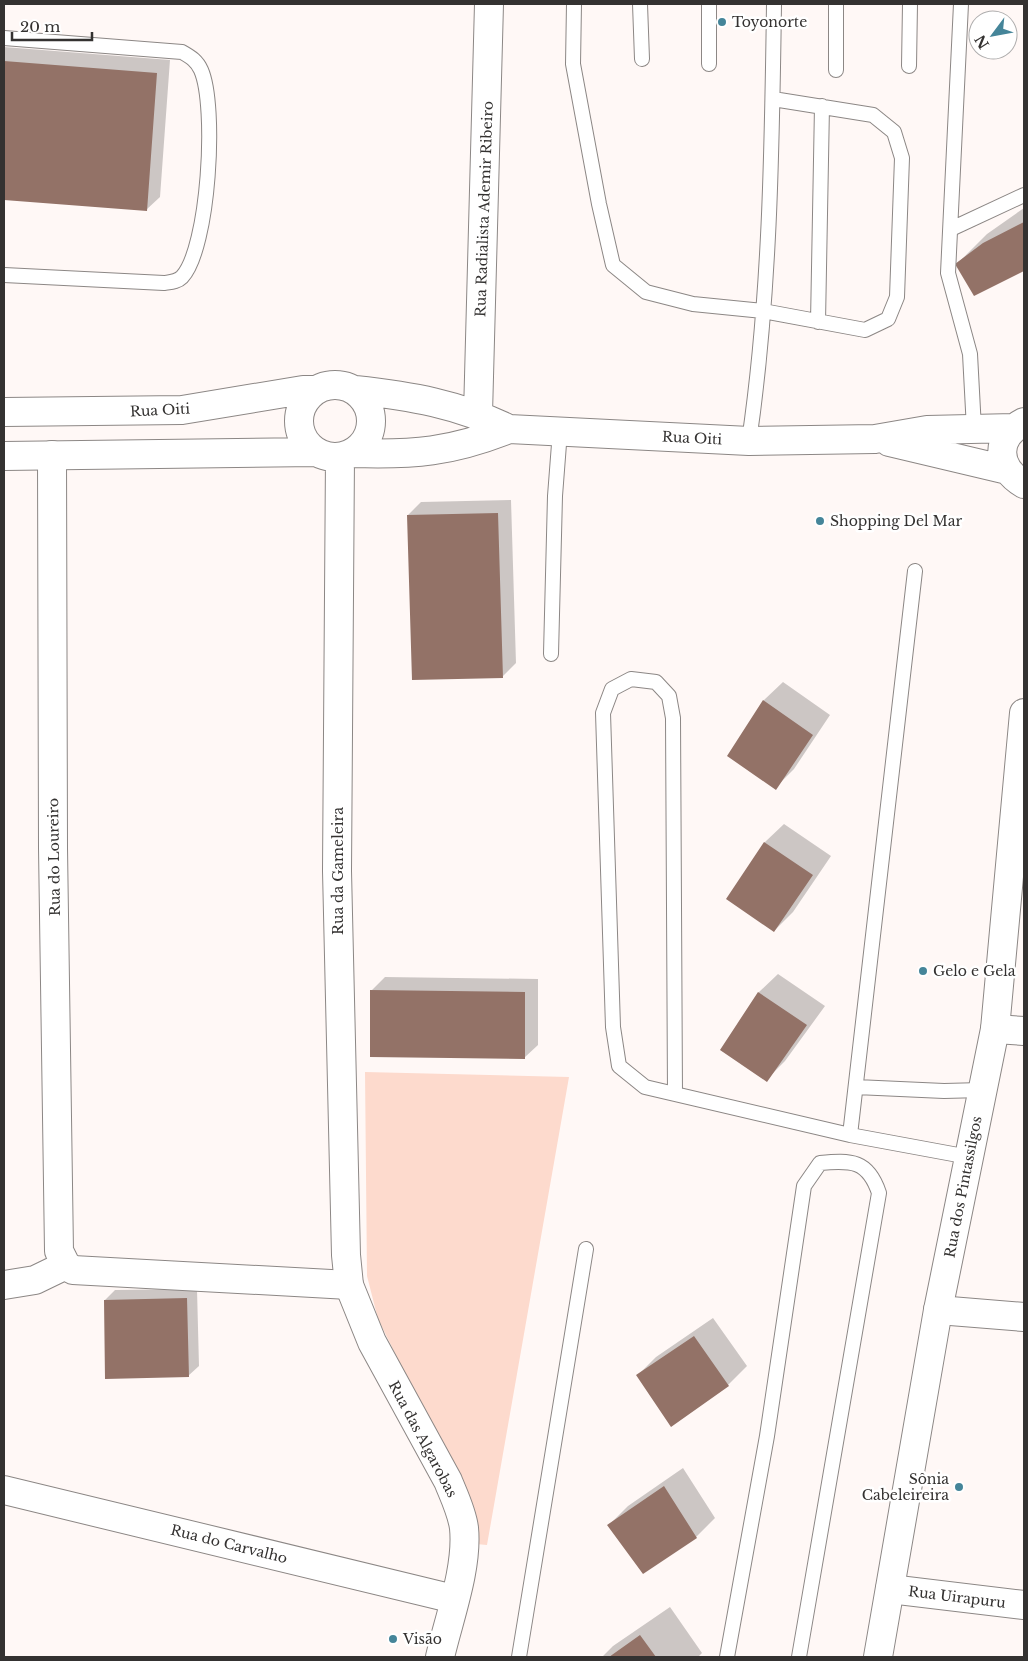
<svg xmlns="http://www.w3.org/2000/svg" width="1028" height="1661" font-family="'Libre Baskerville',serif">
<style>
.green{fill:#fddacd}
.shadow{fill:#0003}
.building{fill:#937267}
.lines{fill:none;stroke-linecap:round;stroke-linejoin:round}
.lane-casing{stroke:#8c8785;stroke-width:16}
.street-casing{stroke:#8c8785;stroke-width:30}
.secondary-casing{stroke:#8c8785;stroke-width:30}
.lane{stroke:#fff;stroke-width:14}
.street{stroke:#fff;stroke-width:28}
.secondary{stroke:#fff;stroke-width:28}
.poi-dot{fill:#458599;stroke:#fff;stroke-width:2}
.labels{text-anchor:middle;stroke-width:5;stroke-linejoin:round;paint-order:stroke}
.poi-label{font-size:14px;fill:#343231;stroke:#fff;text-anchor:start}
.street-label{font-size:14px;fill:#343231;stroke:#fff}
</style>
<rect width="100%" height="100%" fill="#fff8f6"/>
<path class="green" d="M 365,1072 L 569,1077 L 487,1545 L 476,1544 L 450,1464 L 378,1319 L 367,1276 Z"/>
<path class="shadow" d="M 4,47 L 170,60 L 160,197 L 146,210 L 4,199 Z
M 1024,208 L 1024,270 L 975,294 L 957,264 L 987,234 Z
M 511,500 L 516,663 L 503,676 L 408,515 L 421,502 Z
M 783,682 L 830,715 L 794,769 L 775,788 L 729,756 L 764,700 Z
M 784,824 L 831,856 L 793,912 L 774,931 L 728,899 L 765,842 Z
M 778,974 L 825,1006 L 785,1061 L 766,1080 L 722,1050 L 759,992 Z
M 385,977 L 538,979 L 538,1045 L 524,1058 L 372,990 Z
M 197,1289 L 199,1366 L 188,1376 L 105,1300 L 115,1290 Z
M 713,1318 L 747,1366 L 728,1385 L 671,1425 L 638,1375 L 656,1357 Z
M 683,1468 L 715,1518 L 696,1537 L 643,1573 L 609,1525 L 628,1506 Z
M 670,1607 L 702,1653 L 698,1657 L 602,1657 L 613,1646 Z"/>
<path class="building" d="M 4,61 L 157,73 L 147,211 L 4,200 Z
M 1024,222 L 1024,271 L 974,296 L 955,264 L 983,243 Z
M 498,513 L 503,678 L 412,680 L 407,515 Z
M 763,700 L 813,735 L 776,790 L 727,756 Z
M 764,842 L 813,875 L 774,932 L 726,899 Z
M 370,990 L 525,992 L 525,1059 L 370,1057 Z
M 758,992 L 807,1025 L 767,1082 L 720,1050 Z
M 187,1298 L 189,1377 L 105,1379 L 104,1300 Z
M 694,1336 L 729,1386 L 671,1427 L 636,1375 Z
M 664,1486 L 697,1538 L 643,1574 L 607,1525 Z
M 640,1635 L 656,1657 L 609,1657 Z"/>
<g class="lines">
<g class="lane-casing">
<path id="lane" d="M 574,4 L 573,64 L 599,204 L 613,265 L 646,292 L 693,304 L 763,311 L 865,330 L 888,319 L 897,297 L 902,158 L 894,132 L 873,115 L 773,99
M 640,4 L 642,59
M 961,4 L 948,273 L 970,354 L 974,429
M 4,38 L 182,52 C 191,57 197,61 201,70 C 217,106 209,248 182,277 C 177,282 171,282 164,283 L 4,275
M 709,64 L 709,4
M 909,66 L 910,4
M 836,70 L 836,4
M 951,229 L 1024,195
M 818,322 L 822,106
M 749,441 C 770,298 772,148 774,4
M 551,654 L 555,496 L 560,431
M 856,1087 L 944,1091 L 982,1090
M 675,1094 L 673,718 L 669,696 L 656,682 L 631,679 L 612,689 L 603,713 L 613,1027 L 619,1066 L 645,1087 L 850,1135 L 969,1157
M 850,1135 L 915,571
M 519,1657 L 586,1249
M 727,1657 L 767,1436 L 804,1186 L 820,1163 C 851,1160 868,1160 879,1193 L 799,1657"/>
</g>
<g class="street-casing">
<path id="street" d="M 52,455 L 53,848 L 59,1251 L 66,1265 L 73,1270 L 349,1285
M 995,1029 L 1024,1031
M 4,1285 L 35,1280 L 66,1265
M 938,1310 L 1024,1317
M 4,1490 L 454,1599
M 890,1589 L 1024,1605"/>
</g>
<g class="secondary-casing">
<path id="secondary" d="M299 421a36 36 0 1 1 72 0a36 36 0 1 1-72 0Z
M 355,390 C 411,396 458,404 509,429 L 749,441 L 875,439 L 927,430 L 1014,428
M 4,412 L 182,410 L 303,390 L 316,390
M 478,414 L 489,4
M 1024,422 C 994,437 996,468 1024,484
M 889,442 L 1007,470
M 352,453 C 414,455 451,452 509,429
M 4,456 L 316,452
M 340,457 L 337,871 L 346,1255 L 349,1285 L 372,1342 L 448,1481 C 454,1496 462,1512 464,1528 C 468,1568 449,1618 440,1657
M 878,1657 L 938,1310 L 995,1029 L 1024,713"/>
</g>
<use href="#lane" class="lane"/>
<use href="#street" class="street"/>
<use href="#secondary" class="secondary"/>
</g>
<g class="poi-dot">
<circle cx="722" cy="22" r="5"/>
<circle cx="820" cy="521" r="5"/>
<circle cx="923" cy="971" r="5"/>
<circle cx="959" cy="1487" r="5"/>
<circle cx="393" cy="1639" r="5"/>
</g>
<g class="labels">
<g class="poi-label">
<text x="732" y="27">Toyonorte</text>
<text x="830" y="526">Shopping Del Mar</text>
<text x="933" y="976">Gelo e Gela</text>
<text x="949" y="1484" text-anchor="end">Sônia<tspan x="949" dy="16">Cabeleireira</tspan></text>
<text x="403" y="1644">Visão</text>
</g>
<g class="street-label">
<text transform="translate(484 209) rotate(-88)" y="5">Rua Radialista Ademir Ribeiro</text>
<text transform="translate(160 410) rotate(-3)" y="5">Rua Oiti</text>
<text transform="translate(692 438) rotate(3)" y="5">Rua Oiti</text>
<text transform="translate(54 857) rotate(-91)" y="5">Rua do Loureiro</text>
<text transform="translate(338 871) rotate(-90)" y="5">Rua da Gameleira</text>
<text transform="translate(963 1187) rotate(-79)" y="5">Rua dos Pintassilgos</text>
<text transform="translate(423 1439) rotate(62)" y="5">Rua das Algarobas</text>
<text transform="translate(229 1544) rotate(14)" y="5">Rua do Carvalho</text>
<text transform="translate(957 1597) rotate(7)" y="5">Rua Uirapuru</text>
</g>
</g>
<rect width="1028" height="1661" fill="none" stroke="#343231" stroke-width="10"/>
<g transform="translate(993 35) rotate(238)"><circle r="24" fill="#ffffff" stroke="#aeadad"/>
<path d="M0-4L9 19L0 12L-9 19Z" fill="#458599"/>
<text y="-8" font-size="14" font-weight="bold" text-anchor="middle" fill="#343231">N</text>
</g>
<path d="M12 32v8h80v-8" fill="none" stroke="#343231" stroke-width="2.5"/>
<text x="20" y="32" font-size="15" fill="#343231" stroke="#ffffff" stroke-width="4" paint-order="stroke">20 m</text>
</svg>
